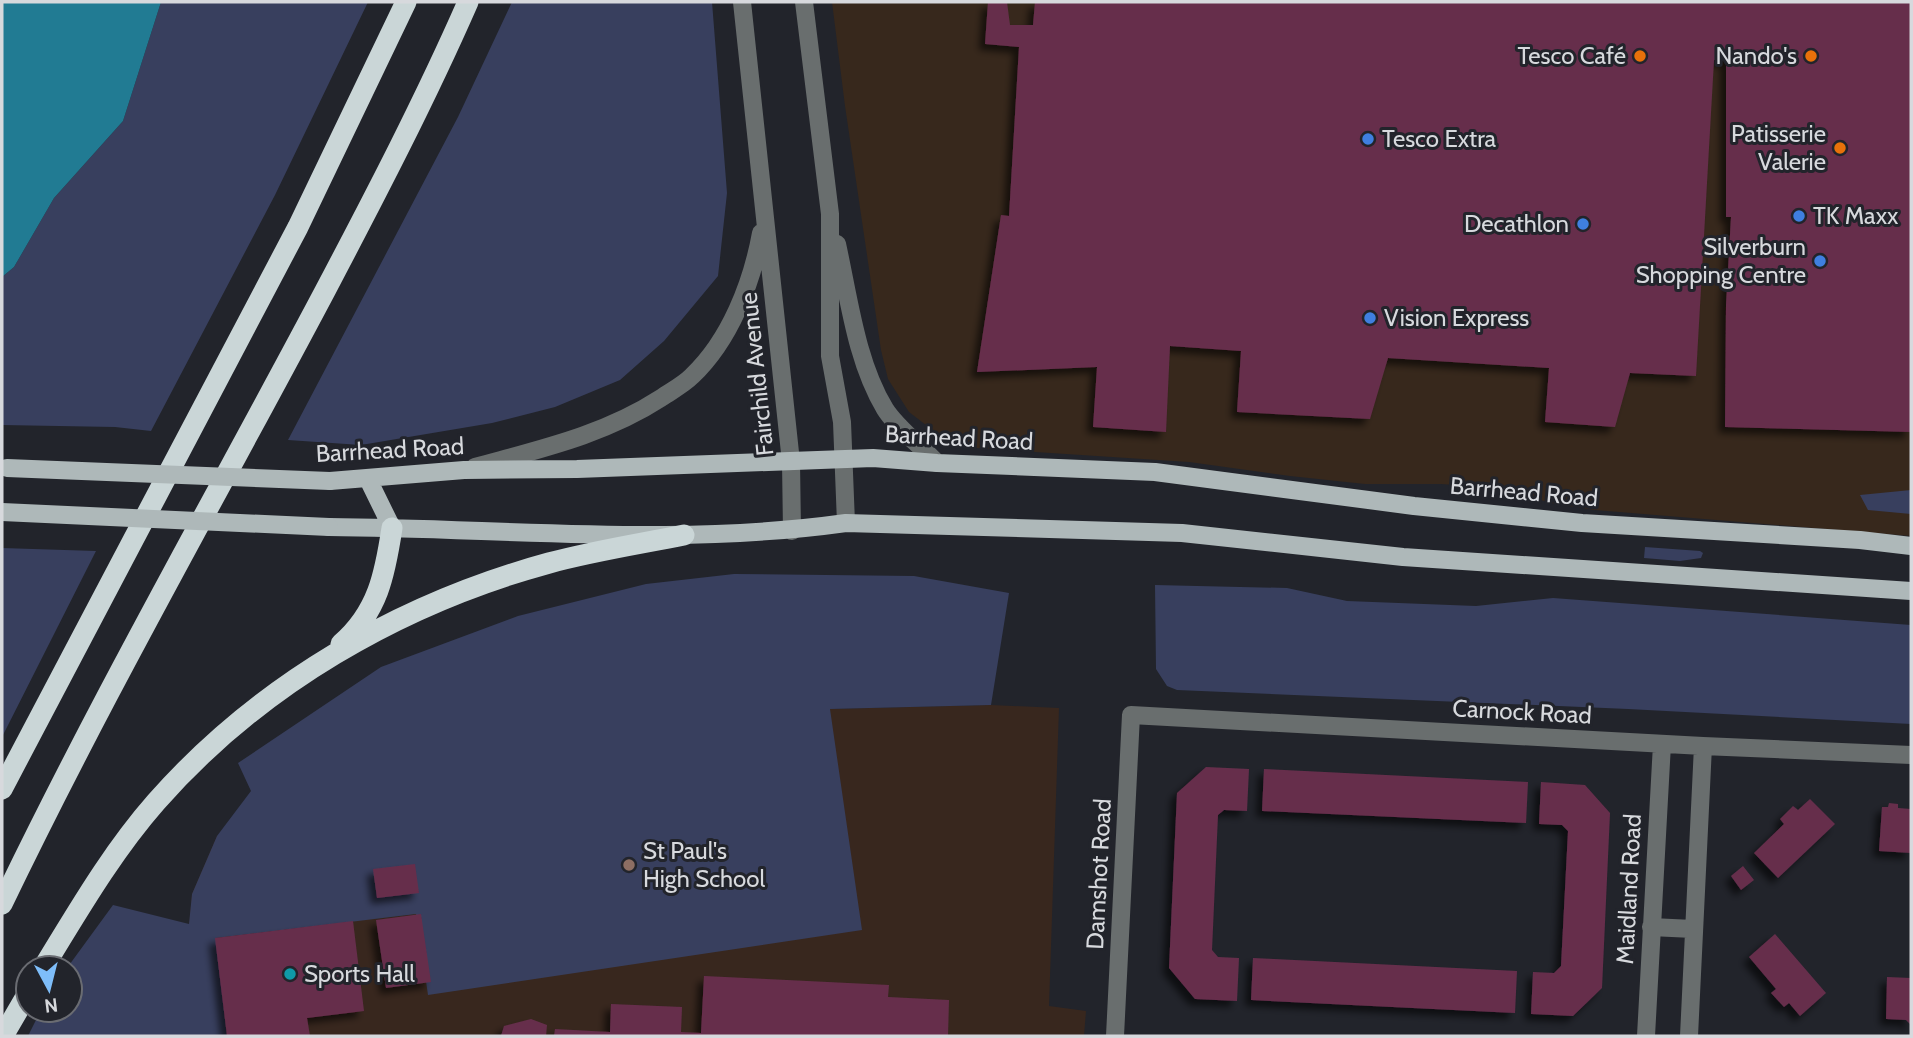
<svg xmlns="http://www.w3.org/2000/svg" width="1913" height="1038" font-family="Cabin,sans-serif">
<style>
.commercial{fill:#37281c}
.education{fill:#38271e}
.green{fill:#383f5e}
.water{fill:#217b93}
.building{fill:#662e4c;filter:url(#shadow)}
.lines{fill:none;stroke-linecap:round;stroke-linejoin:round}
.minor{stroke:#696e6e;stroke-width:18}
.major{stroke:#aeb8b9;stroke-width:18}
.highway{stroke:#cad6d7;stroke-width:21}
.major-bridge{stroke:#aeb8b9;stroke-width:18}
.food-dot{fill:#e8710a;stroke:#22242b;stroke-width:2.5}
.shop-dot{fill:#3f7fe0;stroke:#22242b;stroke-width:2.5}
.education-dot{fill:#8d6e63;stroke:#22242b;stroke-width:2.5}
.culture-dot{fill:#0f9aa8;stroke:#22242b;stroke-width:2.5}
.labels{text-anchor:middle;stroke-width:6;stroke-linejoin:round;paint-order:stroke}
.poi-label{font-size:24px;fill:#d7d9dd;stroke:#22242b;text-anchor:end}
.street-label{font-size:24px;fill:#d7d9dd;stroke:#22242b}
</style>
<defs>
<filter id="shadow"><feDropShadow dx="-6" dy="6" stdDeviation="3.5" flood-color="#0009"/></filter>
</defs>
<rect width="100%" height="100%" fill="#22242b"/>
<path class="commercial" d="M 832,2 L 1911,2 L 1911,536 L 1595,510 L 1555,504 L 1499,488 L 1441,484 L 1365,484 L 1290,476 L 1189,462 L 976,448 L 939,435 L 909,412 L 888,379 L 881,350 L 845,106 Z"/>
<path class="education" d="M 991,705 L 1059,708 L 1049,1006 L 1086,1011 L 1084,1036 L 179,1036 L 192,894 L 217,836 L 829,709 Z"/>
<path class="green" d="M 161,2 L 368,2 L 275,195 L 151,431 L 115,427 L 2,425 L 2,277 L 14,267 L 54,198 L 123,121 Z
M 512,2 L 712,2 L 727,193 L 718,276 L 664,341 L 620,380 L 555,407 L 492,423 L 361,445 L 288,440 L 458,117 Z
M 1911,490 L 1911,514 L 1868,510 L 1860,495 Z
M 1645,547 L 1700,551 L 1703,553 L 1701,558 L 1680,561 L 1644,558 Z
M 2,548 L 96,551 L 2,737 Z
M 734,574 L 914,576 L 1009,593 L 991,705 L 830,709 L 862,930 L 428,995 L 416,914 L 216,938 L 227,1036 L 28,1036 L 41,1010 L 70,1010 L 70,968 L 67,968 L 113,905 L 189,924 L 192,894 L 217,836 L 251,791 L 238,763 L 381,667 L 518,616 L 646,584 Z
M 1155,585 L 1287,588 L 1347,601 L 1476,606 L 1553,598 L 1911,625 L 1911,724 L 1628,709 L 1177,690 L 1167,686 L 1156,669 Z"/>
<path class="water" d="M 4,2 L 161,2 L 123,121 L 54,198 L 14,267 L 2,277 L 2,5 Z"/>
<path class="building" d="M 988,2 L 1007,2 L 1010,25 L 1033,25 L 1035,2 L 1911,2 L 1911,432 L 1725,427 L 1726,305 L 1731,217 L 1726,217 L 1726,61 L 1714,60 L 1696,376 L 1630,373 L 1615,427 L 1545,422 L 1549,368 L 1388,358 L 1370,419 L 1237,412 L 1241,351 L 1170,346 L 1166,432 L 1093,427 L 1097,367 L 977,372 L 1001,215 L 1009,216 L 1019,47 L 985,44 Z
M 1206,767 L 1249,769 L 1247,811 L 1224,810 L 1218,815 L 1212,950 L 1218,957 L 1239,958 L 1237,1001 L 1195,999 L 1169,968 L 1177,793 Z
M 1264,769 L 1528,782 L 1526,823 L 1262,811 Z
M 1541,782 L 1585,785 L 1610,813 L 1602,988 L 1573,1016 L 1531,1014 L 1533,972 L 1554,973 L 1561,966 L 1568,831 L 1562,825 L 1539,824 Z
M 1810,799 L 1835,824 L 1778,878 L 1754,853 L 1784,824 L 1780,819 L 1793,806 L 1798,810 Z
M 1889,803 L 1898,804 L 1898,808 L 1911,809 L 1911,853 L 1879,851 L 1882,807 L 1888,807 Z
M 415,864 L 419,893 L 377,898 L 373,869 Z
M 1743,866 L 1754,880 L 1741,890 L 1731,876 Z
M 421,914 L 431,982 L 386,988 L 376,920 Z
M 353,921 L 364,1011 L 307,1018 L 310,1036 L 227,1036 L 215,938 Z
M 1775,934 L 1826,993 L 1800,1016 L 1789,1003 L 1784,1007 L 1771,993 L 1776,989 L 1749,957 Z
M 1253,958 L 1517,971 L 1515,1013 L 1251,1000 Z
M 704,976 L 889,985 L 888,997 L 949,1000 L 948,1036 L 554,1036 L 555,1029 L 610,1032 L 611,1004 L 682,1007 L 681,1032 L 701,1033 Z
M 1887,977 L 1911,978 L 1911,1025 L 1906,1020 L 1886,1019 Z
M 531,1019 L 547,1025 L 546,1036 L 501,1036 L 504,1026 Z"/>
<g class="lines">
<path class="minor" d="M 742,2 L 791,462 L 792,531
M 804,2 L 830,214 L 830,356 L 842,422 L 846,523
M 837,244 C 849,298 856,361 885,409 C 896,427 922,447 937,463
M 475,467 C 540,449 604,435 661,398 C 671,391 683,385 692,376 C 730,340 752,283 761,233
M 1651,927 L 1693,929
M 1115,1036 L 1131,715 L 1703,746 L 1911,755
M 1646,1036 L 1662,744
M 1689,1036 L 1703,746"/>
<path class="major" d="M 368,479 L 392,528
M 330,481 L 464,470 L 577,469 L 873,458 L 937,463 L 1155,472 L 1414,506 L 1582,523 L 1860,540 L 1911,546
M 329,527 C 501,528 675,547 846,523 L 1182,533 L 1403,557 L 1911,591"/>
<path class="highway" d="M 341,644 C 378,612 385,574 392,528
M 2,789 L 298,227 L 406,2
M 2,904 C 102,696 217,495 325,291 C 375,196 425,100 468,2
M 43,968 C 78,911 112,852 156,802 C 259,685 399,604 549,563 C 593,551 639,544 684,535
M 3,1036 L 28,993"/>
<path class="major-bridge" d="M 7,468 L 330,481
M 2,512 L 329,527"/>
</g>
<g class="food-dot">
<circle cx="1640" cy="56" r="7"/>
<circle cx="1811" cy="56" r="7"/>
<circle cx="1840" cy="148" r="7"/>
</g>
<g class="shop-dot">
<circle cx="1368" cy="139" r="7"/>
<circle cx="1799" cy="216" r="7"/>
<circle cx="1583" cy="224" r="7"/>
<circle cx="1820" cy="261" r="7"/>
<circle cx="1370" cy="318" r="7"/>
</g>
<circle class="education-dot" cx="629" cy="865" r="7"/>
<circle class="culture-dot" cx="290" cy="974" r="7"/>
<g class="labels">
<g class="poi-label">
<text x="1626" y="64">Tesco Café</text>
<text x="1797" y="64">Nando's</text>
<text x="1826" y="142">Patisserie<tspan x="1826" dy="28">Valerie</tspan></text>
<text x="1382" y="147" text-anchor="start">Tesco Extra</text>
<text x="1813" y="224" text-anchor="start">TK Maxx</text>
<text x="1569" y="232">Decathlon</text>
<text x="1806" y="255">Silverburn<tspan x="1806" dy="28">Shopping Centre</tspan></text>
<text x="1384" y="326" text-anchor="start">Vision Express</text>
<text x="643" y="859" text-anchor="start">St Paul's<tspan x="643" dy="28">High School</tspan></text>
<text x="304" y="982" text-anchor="start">Sports Hall</text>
</g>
<g class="street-label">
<text transform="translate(757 374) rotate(-96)" y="8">Fairchild Avenue</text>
<text transform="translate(959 438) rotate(3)" y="8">Barrhead Road</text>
<text transform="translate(390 450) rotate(-3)" y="8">Barrhead Road</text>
<text transform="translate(1524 492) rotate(5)" y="8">Barrhead Road</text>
<text transform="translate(1522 712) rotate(3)" y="8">Carnock Road</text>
<text transform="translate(1099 874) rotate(-87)" y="8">Damshot Road</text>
<text transform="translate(1629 889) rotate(-87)" y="8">Maidland Road</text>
</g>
</g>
<rect width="1913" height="1038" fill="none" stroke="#d7d9dd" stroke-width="7"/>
<g transform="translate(49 989) rotate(173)"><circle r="33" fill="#22242b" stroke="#6a6c72" stroke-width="2"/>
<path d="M0-5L12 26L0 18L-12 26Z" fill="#7ebdf9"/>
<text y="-10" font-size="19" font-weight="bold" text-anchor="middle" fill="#d7d9dd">N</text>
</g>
</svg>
